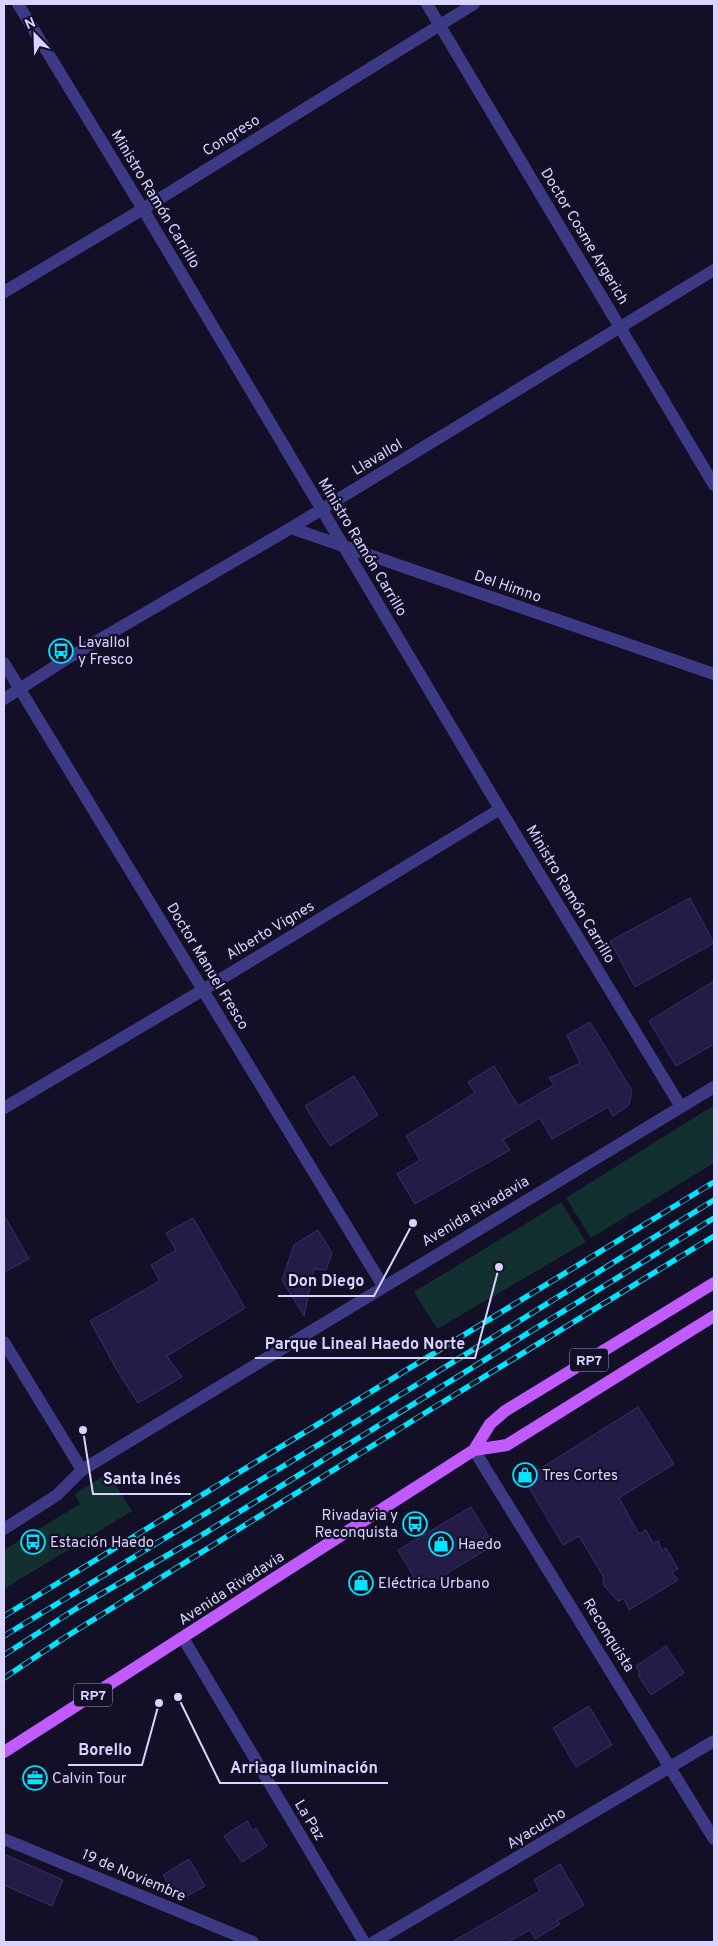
<svg xmlns="http://www.w3.org/2000/svg" width="718" height="1946" font-family="Overpass,sans-serif">
<style>
.green{fill:#12302f}
.building{fill:#241b47;stroke:#3b2d73}
.lines{fill:none;stroke-linecap:round;stroke-linejoin:round}
.minor{stroke:#3d3a85;stroke-width:12}
.tertiary{stroke:#3d3a85;stroke-width:12}
.primary{stroke:#c25bff;stroke-width:12}
.rail-casing{stroke:#00e5ff;stroke-width:5.5}
.rail{stroke:#130f26;stroke-width:4;stroke-dasharray:11;stroke-linecap:butt}
.labels{text-anchor:middle;stroke-width:4.5;stroke-linejoin:round;paint-order:stroke}
.shield{fill:#130f26;stroke:#9e99be;stroke-width:1}
.shield-label{font-size:14px;font-weight:bold;fill:#d9d4ff}
.street-label{font-size:15px;fill:#d9d4ff;stroke:#130f26}
.poi-label{font-size:15px;fill:#d9d4ff;stroke:#130f26;text-anchor:start}
.leader{fill:none;stroke:#d9d4ff;stroke-width:2}
.callout-dot{fill:#d9d4ff;stroke:#130f26;stroke-width:2}
.callout-label{font-size:16px;text-anchor:middle;font-weight:bold;fill:#d9d4ff;stroke:#130f26;stroke-width:4.5;stroke-linejoin:round;paint-order:stroke}
</style>
<rect width="100%" height="100%" fill="#130f26"/>
<path class="green" d="M 714,1105 L 714,1163 L 591,1238 L 566,1198 Z
M 561,1202 L 586,1242 L 437,1329 L 414,1292 Z
M 108,1473 L 132,1511 L 4,1589 L 4,1550 L 80,1504 L 75,1494 Z"/>
<path class="building" d="M 690,898 L 714,943 L 635,987 L 610,941 Z
M 714,981 L 714,1044 L 676,1066 L 649,1021 Z
M 590,1022 L 632,1091 L 629,1105 L 613,1116 L 608,1107 L 552,1139 L 540,1118 L 503,1140 L 510,1150 L 415,1204 L 397,1174 L 420,1160 L 406,1136 L 475,1093 L 468,1082 L 494,1066 L 518,1106 L 554,1085 L 549,1078 L 580,1063 L 567,1035 Z
M 354,1076 L 378,1115 L 330,1146 L 305,1106 Z
M 4,1215 L 29,1259 L 4,1272 Z
M 193,1218 L 245,1308 L 167,1356 L 182,1377 L 138,1403 L 118,1372 L 90,1321 L 160,1281 L 151,1265 L 176,1250 L 166,1233 Z
M 318,1230 L 332,1253 L 326,1270 L 314,1269 L 304,1316 L 282,1280 L 294,1245 Z
M 638,1407 L 674,1464 L 619,1498 L 639,1534 L 646,1530 L 653,1543 L 658,1541 L 662,1551 L 666,1548 L 678,1569 L 672,1572 L 678,1580 L 629,1610 L 624,1599 L 618,1601 L 604,1586 L 603,1576 L 579,1536 L 563,1545 L 524,1479 Z
M 471,1507 L 494,1545 L 421,1589 L 398,1550 Z
M 666,1646 L 684,1673 L 651,1695 L 638,1675 L 640,1673 L 636,1666 Z
M 589,1706 L 612,1745 L 576,1767 L 553,1728 Z
M 247,1821 L 253,1831 L 256,1828 L 267,1846 L 242,1862 L 224,1836 Z
M 4,1854 L 63,1880 L 52,1906 L 4,1885 Z
M 189,1859 L 205,1886 L 179,1901 L 163,1875 Z
M 560,1864 L 584,1905 L 557,1921 L 560,1924 L 535,1939 L 530,1930 L 508,1942 L 452,1942 L 540,1891 L 534,1880 Z"/>
<g class="lines">
<path class="minor" d="M 18,4 L 143,209 L 500,809 L 681,1107
M 427,4 L 714,485
M 4,292 L 143,209 L 474,4
M 291,528 L 714,674
M 4,663 L 383,1286
M 4,699 L 68,658 L 291,528 L 714,270
M 4,1108 L 203,990 L 500,809
M 4,1342 L 82,1470
M 474,1450 L 714,1839
M 183,1638 L 364,1942
M 4,1839 L 253,1942
M 374,1942 L 714,1741"/>
<path class="tertiary" d="M 4,1529 L 57,1495 L 82,1470 L 714,1087"/>
<path class="primary" d="M 474,1450 L 490,1424 L 505,1411 L 714,1283
M 4,1752 L 474,1450 L 507,1445 L 714,1316"/>
<g class="rail-casing">
<path id="rail" d="M 4,1616 L 714,1182
M 4,1636 L 392,1400 L 714,1200
M 4,1655 L 77,1608 L 197,1538 L 714,1218
M 4,1678 L 64,1638 L 425,1413 L 714,1236"/>
</g>
<use href="#rail" class="rail"/>
</g>
<defs>
<g id="bus-ring" transform="scale(1.25)"><circle r="9.5" fill="#130f26" stroke="#00e5ff" stroke-width="1.5"/><path d="M-5-6H5V4H4V6H2V4H-2V6H-4V4H-5ZM-3.5-4V0h7V-4ZM-3.5 1.2v1.5H-2V1.2ZM2 1.2v1.5H3.5V1.2Z" fill="#00e5ff"/></g>
<g id="shop-ring" transform="scale(1.25)"><circle r="9.5" fill="#130f26" stroke="#00e5ff" stroke-width="1.5"/><path d="M-5-2.5h2.3a2.7 3.5 0 0 1 5.4 0H5L5.5 6h-11ZM-1.5-2.5h3a1.5 2.3 0 0 0-3 0Z" fill="#00e5ff"/></g>
<g id="office-ring" transform="scale(1.25)"><circle r="9.5" fill="#130f26" stroke="#00e5ff" stroke-width="1.5"/><path d="M-6-3h4V-5.5h4V-3h4V5H-6ZM-1-4.5V-3h2v-1.5ZM-6 0V1H6V0Z" fill="#00e5ff"/></g>
</defs>
<g fill-rule="evenodd">
<use href="#bus-ring" x="61" y="651"/>
<use href="#shop-ring" x="525" y="1475"/>
<use href="#bus-ring" x="415" y="1524"/>
<use href="#bus-ring" x="33" y="1542"/>
<use href="#shop-ring" x="441" y="1544"/>
<use href="#shop-ring" x="361" y="1583"/>
<use href="#office-ring" x="35" y="1778"/>
</g>
<g class="labels">
<g class="shield">
<rect x="570" y="1348.5" width="38" height="23" rx="4"/>
<rect x="74" y="1683.5" width="38" height="23" rx="4"/>
</g>
<g class="shield-label">
<text x="589" y="1365">RP7</text>
<text x="93" y="1700">RP7</text>
</g>
<g class="street-label">
<text transform="translate(231 135) rotate(-32)" y="5">Congreso</text>
<text transform="translate(156 199) rotate(59)" y="5">Ministro Ramón Carrillo</text>
<text transform="translate(585 236) rotate(59)" y="5">Doctor Cosme Argerich</text>
<text transform="translate(377 457) rotate(-31)" y="5">Llavallol</text>
<text transform="translate(363 547) rotate(59)" y="5">Ministro Ramón Carrillo</text>
<text transform="translate(508 586) rotate(19)" y="5">Del Himno</text>
<text transform="translate(571 894) rotate(59)" y="5">Ministro Ramón Carrillo</text>
<text transform="translate(270 930) rotate(-31)" y="5">Alberto Vignes</text>
<text transform="translate(208 966) rotate(59)" y="5">Doctor Manuel Fresco</text>
<text transform="translate(475 1211) rotate(-31)" y="5">Avenida Rivadavia</text>
<text transform="translate(231 1588) rotate(-33)" y="5">Avenida Rivadavia</text>
<text transform="translate(609 1635) rotate(58)" y="5">Reconquista</text>
<text transform="translate(310 1820) rotate(59)" y="5">La Paz</text>
<text transform="translate(536 1828) rotate(-31)" y="5">Ayacucho</text>
<text transform="translate(134 1875) rotate(23)" y="5">19 de Noviembre</text>
</g>
<g class="poi-label">
<text x="78" y="647">Lavallol<tspan x="78" dy="17">y Fresco</tspan></text>
<text x="542" y="1480">Tres Cortes</text>
<text x="398" y="1520" text-anchor="end">Rivadavia y<tspan x="398" dy="17">Reconquista</tspan></text>
<text x="50" y="1547">Estación Haedo</text>
<text x="458" y="1549">Haedo</text>
<text x="378" y="1588">Eléctrica Urbano</text>
<text x="52" y="1783">Calvin Tour</text>
</g>
</g>
<path class="leader" d="M413 1223L374 1296H278M499 1267L475 1358H255M83 1430L93 1494H191M159 1703L142 1765H68M178 1697L220 1783H388"/>
<g class="callout-dot">
<circle cx="413" cy="1223" r="5"/>
<circle cx="499" cy="1267" r="5"/>
<circle cx="83" cy="1430" r="5"/>
<circle cx="159" cy="1703" r="5"/>
<circle cx="178" cy="1697" r="5"/>
</g>
<g class="callout-label">
<text x="326" y="1286">Don Diego</text>
<text x="365" y="1349">Parque Lineal Haedo Norte</text>
<text x="142" y="1484">Santa Inés</text>
<text x="105" y="1755">Borello</text>
<text x="304" y="1773">Arriaga Iluminación</text>
</g>
<rect width="718" height="1946" fill="none" stroke="#d9d4ff" stroke-width="10"/>
<g transform="translate(35 35) rotate(337)" stroke="#130f26" stroke-width="4" paint-order="stroke">
<path d="M0-4L9 19L0 12L-9 19Z" fill="#d9d4ff"/>
<text y="-8" font-size="14" font-weight="bold" text-anchor="middle" fill="#d9d4ff">N</text>
</g>
</svg>
